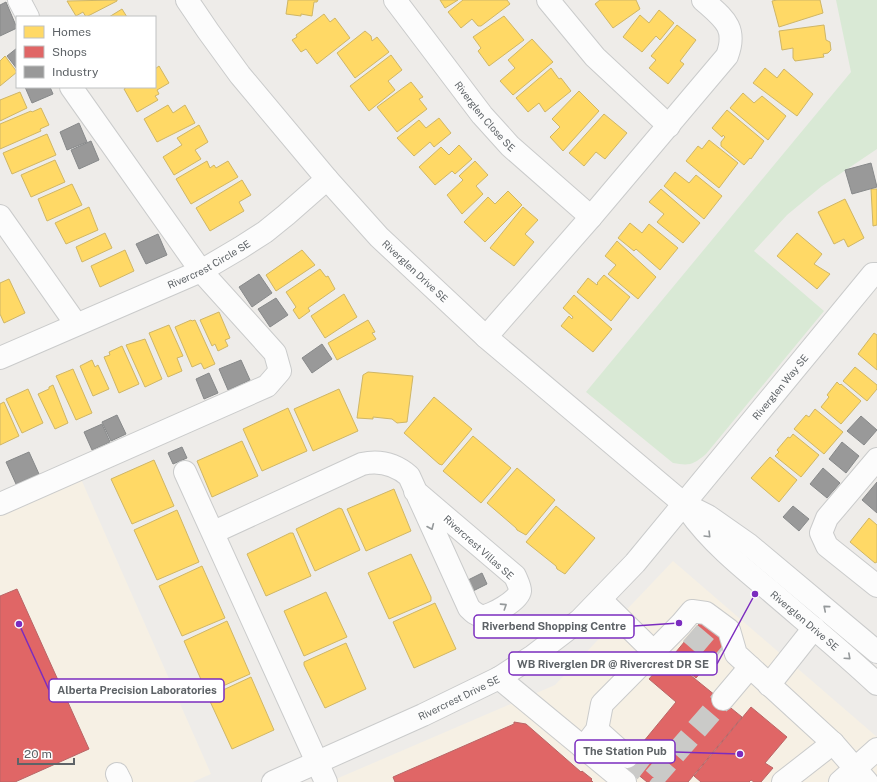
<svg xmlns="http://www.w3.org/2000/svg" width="877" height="782" font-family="'Public Sans',sans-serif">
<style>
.commercial{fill:#f6f0e4}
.green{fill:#d9e9d5}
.homes{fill:#ffd966;stroke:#cfb666}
.shops{fill:#e06666;stroke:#b96566}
.industry{fill:#999;stroke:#87898a}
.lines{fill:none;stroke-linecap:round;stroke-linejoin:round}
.minor-tunnel{stroke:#cacac8;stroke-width:22;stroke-dasharray:22 11;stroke-linecap:butt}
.minor-casing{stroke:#cacbcb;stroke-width:24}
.minor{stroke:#fcfcfc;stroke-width:22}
.oneway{stroke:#95999b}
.labels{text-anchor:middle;stroke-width:4;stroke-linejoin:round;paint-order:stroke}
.street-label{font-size:10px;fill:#5e6367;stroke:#fff}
.leader{fill:none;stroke:#7b2cbf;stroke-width:1.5}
.callout-dot{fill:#7b2cbf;stroke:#fff;stroke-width:1.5}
.callout{fill:#fff;stroke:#7b2cbf;stroke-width:1.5}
.callout-label{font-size:11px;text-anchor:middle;font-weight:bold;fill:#5e6367}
</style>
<rect width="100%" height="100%" fill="#eeece9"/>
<path class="commercial" d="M 81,479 L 211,774 L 193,782 L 0,782 L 0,514 Z
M 673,561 L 877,737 L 877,782 L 329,782 L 555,685 Z"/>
<path class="green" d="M 836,0 L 877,0 L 877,149 L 822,186 L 787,215 L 754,251 L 824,311 L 706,454 C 693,465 689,466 673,463 L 586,392 L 851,72 Z"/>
<path class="homes" d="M 288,0 L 318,0 L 317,2 L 314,2 L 312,16 L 301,14 L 301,16 L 286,14 Z
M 440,0 L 458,0 L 445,8 Z
M 463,0 L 507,0 L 510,4 L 481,26 L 478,26 L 472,19 L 461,28 L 448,12 Z
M 600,0 L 636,0 L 640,9 L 613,28 L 595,4 Z
M 777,0 L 820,0 L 823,13 L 779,27 L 772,1 Z
M 67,1 L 117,0 L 117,1 L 86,17 L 83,12 L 76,16 Z
M 122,9 L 127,17 L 109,17 Z
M 659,10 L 674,23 L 660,40 L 656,36 L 642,52 L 623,37 L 640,15 L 649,23 Z
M 324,14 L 330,22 L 335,18 L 350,38 L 317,64 L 306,49 L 301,52 L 292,40 L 297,37 L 296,35 Z
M 504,16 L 524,40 L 489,66 L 478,51 L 481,48 L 473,37 Z
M 677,25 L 696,40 L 680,61 L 684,64 L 668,84 L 649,68 L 656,60 L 651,56 Z
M 824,25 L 826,40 L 830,42 L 831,50 L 828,53 L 823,54 L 824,57 L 795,61 L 793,58 L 793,48 L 782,50 L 779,31 Z
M 365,31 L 371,36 L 372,41 L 377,37 L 389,52 L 355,78 L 337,53 Z
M 532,39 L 553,62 L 513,95 L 500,81 L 515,68 L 508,60 Z
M 391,55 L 402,70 L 388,81 L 395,90 L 369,111 L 350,86 Z
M 5,56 L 17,72 L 0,86 L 0,61 Z
M 159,66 L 169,83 L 157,90 L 159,94 L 155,96 L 158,100 L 137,112 L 124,89 L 127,87 L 155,87 L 155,69 Z
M 551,68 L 559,79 L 561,78 L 571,91 L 545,112 L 539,103 L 528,112 L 516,98 Z
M 765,68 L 777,78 L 784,69 L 813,94 L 797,116 L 753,83 Z
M 411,82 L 423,97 L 419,99 L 427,109 L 397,132 L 377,107 Z
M 579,91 L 599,111 L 563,151 L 550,137 L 560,127 L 552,119 Z
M 20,92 L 27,108 L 0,121 L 0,100 Z
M 743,93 L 754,103 L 762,96 L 786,116 L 768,140 L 730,108 Z
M 168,105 L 173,113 L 185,105 L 195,123 L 157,142 L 144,119 Z
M 41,108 L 49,125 L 40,129 L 41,131 L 0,149 L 0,124 L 31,111 L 32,112 Z
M 727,110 L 764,141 L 751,159 L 750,158 L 744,165 L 721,146 L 721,142 L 725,137 L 723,135 L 722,137 L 712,128 Z
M 604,114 L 627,133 L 605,159 L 596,152 L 584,166 L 569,153 Z
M 439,118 L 451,133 L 434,147 L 430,142 L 414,156 L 397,138 L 419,120 L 426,128 Z
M 199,125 L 208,142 L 195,150 L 201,159 L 174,175 L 163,157 L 182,145 L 177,138 Z
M 47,134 L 56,155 L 12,174 L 3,153 Z
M 709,140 L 738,163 L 719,188 L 686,161 L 698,146 L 702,149 Z
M 459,145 L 472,159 L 455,174 L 452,171 L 435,185 L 419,167 L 441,147 L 449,155 Z
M 55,160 L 65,182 L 31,197 L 21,175 Z
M 207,161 L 210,168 L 214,165 L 216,168 L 228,161 L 238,177 L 191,204 L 176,179 Z
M 475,161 L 488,175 L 476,186 L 483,194 L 462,214 L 447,195 L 463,180 L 459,176 Z
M 675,172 L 689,183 L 696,175 L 722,196 L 704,219 L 664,186 Z
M 242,180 L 251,195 L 239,202 L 244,211 L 210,231 L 196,208 Z
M 72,184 L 82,205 L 47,221 L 38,199 Z
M 661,189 L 700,223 L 683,243 L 657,222 L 664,214 L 649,202 Z
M 871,189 L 877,189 L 877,225 L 873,226 Z
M 508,191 L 522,205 L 485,242 L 464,222 L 488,197 L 495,204 Z
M 845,199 L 864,238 L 848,247 L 844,239 L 834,244 L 818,212 Z
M 89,207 L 98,230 L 66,244 L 55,223 Z
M 523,207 L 538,220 L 525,234 L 534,242 L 514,266 L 490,248 Z
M 630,223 L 642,233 L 649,224 L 678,248 L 660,270 L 636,249 L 634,251 L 618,238 Z
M 105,233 L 112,248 L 82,262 L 76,247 Z
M 797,233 L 822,254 L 814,264 L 830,274 L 817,289 L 777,256 Z
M 617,241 L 656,277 L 638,299 L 608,274 L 616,265 L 605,256 Z
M 125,250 L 134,271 L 100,287 L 91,266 Z
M 302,250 L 315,265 L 276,291 L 266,275 Z
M 320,269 L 326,277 L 328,276 L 335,289 L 308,308 L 310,311 L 299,319 L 293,310 L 296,307 L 286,292 Z
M 604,275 L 630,297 L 611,321 L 577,292 L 588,278 L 597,285 L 598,284 L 597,283 Z
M 9,279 L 25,313 L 4,323 L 0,314 L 0,283 Z
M 344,294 L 357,317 L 325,338 L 311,316 Z
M 574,295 L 612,329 L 593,352 L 561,326 L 569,316 L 572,319 L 573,317 L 563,308 Z
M 219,312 L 230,338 L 225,340 L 228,346 L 218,351 L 215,344 L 212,346 L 200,320 Z
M 191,320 L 192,321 L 195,320 L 215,364 L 204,369 L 201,363 L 192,367 L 175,327 Z
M 368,320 L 375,332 L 372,333 L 376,339 L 337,360 L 328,343 Z
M 169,325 L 183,356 L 177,358 L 182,371 L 168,377 L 149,333 Z
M 874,333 L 877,335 L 877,370 L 858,354 Z
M 145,339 L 162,379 L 145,387 L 126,345 Z
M 122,346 L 139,384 L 119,393 L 104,357 L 110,355 L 109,352 Z
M 92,360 L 95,367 L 98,365 L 109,389 L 93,396 L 80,366 Z
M 855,367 L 877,385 L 877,389 L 867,401 L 843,381 Z
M 73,369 L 92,413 L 76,420 L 56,376 Z
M 368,372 L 413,376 L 407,422 L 397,423 L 392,419 L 373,417 L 373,419 L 357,418 L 363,375 Z
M 837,382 L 840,385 L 841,384 L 861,401 L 841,424 L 821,407 L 829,397 L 827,395 Z
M 53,385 L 68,423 L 55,429 L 38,394 L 49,389 L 49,387 Z
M 28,389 L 43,423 L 22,433 L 6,399 Z
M 339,389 L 358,431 L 313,451 L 294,409 Z
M 434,397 L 472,429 L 442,465 L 439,464 L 404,433 Z
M 4,402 L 19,436 L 0,445 L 0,404 Z
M 288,408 L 307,451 L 262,471 L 243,429 Z
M 815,409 L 843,432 L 824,454 L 794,429 L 806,415 L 809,417 Z
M 793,434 L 819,455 L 801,477 L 775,456 L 779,452 L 777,450 L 788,437 L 790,438 Z
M 473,436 L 511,468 L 481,503 L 443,471 Z
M 242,441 L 258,476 L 212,497 L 197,461 Z
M 770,457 L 797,480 L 779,502 L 751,478 Z
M 154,460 L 174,506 L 132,524 L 111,479 Z
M 517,468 L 555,500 L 526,535 L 517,530 L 516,528 L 487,503 Z
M 394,489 L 411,531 L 366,551 L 347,509 Z
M 556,506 L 595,538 L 565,574 L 557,569 L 556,566 L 526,542 Z
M 339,508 L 342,509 L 360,550 L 315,571 L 296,529 Z
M 177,510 L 199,562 L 157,580 L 134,530 Z
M 869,518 L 877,525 L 877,562 L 875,563 L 850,542 Z
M 290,533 L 293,533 L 311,576 L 266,596 L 247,554 Z
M 411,554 L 431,597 L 431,601 L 389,619 L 368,573 Z
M 202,566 L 225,618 L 182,636 L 159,586 Z
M 326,592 L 347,637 L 304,656 L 284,611 Z
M 435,603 L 456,649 L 414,668 L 393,622 Z
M 227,621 L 250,674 L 207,693 L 184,641 Z
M 346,643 L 366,689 L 325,708 L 304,665 L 304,662 Z
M 251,677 L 274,730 L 232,749 L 208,697 Z"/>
<path class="shops" d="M 17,589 L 89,749 L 15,782 L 0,782 L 0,596 Z
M 704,618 L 729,639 L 696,678 L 671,658 Z
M 668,657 L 742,717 L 688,782 L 647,782 L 625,764 L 676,702 L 649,679 Z
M 751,707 L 787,737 L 765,763 L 773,768 L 761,782 L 754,782 L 751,780 L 749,782 L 701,782 L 694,776 Z
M 514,722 L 526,724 L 581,772 L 582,771 L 592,779 L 591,780 L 593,782 L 395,782 L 393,777 L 514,724 Z"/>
<path class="industry" d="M 6,2 L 17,28 L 0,36 L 0,5 Z
M 17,48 L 17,69 L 7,56 Z
M 25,87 L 50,87 L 53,94 L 32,103 Z
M 79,123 L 87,142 L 67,150 L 60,132 Z
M 91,141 L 99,160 L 79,169 L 71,150 Z
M 871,163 L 877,187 L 852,194 L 845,170 Z
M 158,234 L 167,255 L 146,264 L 136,244 Z
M 259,274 L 272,293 L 252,307 L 239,287 Z
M 276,298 L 288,315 L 270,327 L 258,309 Z
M 322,344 L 332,359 L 312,373 L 302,358 Z
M 241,360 L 250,380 L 228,390 L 219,369 Z
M 209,373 L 218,393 L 204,399 L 196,379 Z
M 117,415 L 126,434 L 111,441 L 102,422 Z
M 861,416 L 877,430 L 864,445 L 847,431 Z
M 102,424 L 110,442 L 92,450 L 84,432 Z
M 842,442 L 859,456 L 846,473 L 829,459 Z
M 182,447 L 187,458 L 173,464 L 168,453 Z
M 29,452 L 39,474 L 16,484 L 6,462 Z
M 823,468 L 840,483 L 827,498 L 810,484 Z
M 877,482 L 877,513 L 862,500 Z
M 793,506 L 809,519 L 799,531 L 783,517 Z
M 482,573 L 487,584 L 473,591 L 468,580 Z"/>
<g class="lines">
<path class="minor-tunnel" d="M 690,633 L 717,656
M 627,757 L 654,778 L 723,699"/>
<g class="minor-casing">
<g id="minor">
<path d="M 19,0 L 28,17"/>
<path id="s1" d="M 187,0 L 208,31 L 240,75 L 327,179 L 379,237 L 486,337 L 684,504 L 708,516 L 748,544 L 877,652"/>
<path id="s2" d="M 395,0 L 482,115 L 510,146 L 591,217"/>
<path d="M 548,0 L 595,57 L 669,126"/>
<path d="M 0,216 L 76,324"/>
<path d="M 486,337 L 591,217 L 727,56 C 738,27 723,18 703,0"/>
<path id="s3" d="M 0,358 L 201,271 L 240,248 L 265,232 L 286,215 L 327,179"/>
<path d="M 877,459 L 827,518 L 821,533 L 827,546 L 877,586"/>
<path d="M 185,472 L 326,782"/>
<path d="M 0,504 L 267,386 L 280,371 L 275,353 L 201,271 L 71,87"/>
<path id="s4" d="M 688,510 C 710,541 739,565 768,589 C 805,621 842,651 877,684"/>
<path d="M 214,532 L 362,464 C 380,460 395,464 409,476 L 469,608 C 473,612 476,615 482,616 C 490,617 519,600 520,591 C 520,586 517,581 515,576 L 415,491"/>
<path d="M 601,600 L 654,652"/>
<path d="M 499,678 L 625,782"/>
<path d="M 769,685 L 814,628"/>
<path d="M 723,699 L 750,667"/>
<path d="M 597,730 L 627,757"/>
<path d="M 583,748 L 597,730 L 602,704 L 681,624 L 692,611 L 706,613 L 729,630 L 736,654 L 833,743 L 867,782"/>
<path d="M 117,774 L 121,782"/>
<path id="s5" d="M 273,782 L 423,715 L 499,678 L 533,656 L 580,620 L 635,563 L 873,274 L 877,274"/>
<path d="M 783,782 L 833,743"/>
<path d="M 840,782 L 877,749"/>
</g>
</g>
<use href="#minor" class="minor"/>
</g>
<defs><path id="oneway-chevron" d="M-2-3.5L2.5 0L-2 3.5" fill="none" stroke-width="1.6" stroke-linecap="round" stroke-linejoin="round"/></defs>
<g class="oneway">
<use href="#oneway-chevron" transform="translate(431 527) rotate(67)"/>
<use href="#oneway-chevron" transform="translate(708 535) rotate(45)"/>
<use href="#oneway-chevron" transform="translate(504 606) rotate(-33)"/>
<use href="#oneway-chevron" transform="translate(826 608) rotate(-140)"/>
<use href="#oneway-chevron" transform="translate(848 657) rotate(42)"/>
</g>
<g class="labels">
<g class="street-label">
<text dy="4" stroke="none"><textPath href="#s2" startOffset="147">Riverglen Close SE</textPath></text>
<text dy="4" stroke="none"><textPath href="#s3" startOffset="229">Rivercrest Circle SE</textPath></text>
<text dy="4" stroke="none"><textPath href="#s1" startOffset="355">Riverglen Drive SE</textPath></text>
<text dy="4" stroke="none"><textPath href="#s5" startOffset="656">Riverglen Way SE</textPath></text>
<text transform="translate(479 547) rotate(42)" y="4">Rivercrest Villas SE</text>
<text dy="4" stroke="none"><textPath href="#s4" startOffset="161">Riverglen Drive SE</textPath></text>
<text dy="4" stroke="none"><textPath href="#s5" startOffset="204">Rivercrest Drive SE</textPath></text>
</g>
</g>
<path class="leader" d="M679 623L634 626M755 594L717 664M19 624L49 690M740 754L675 752"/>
<g class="callout-dot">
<circle cx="679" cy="623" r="4"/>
<circle cx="755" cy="594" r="4"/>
<circle cx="19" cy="624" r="4"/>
<circle cx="740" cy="754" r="4"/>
</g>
<g class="callout">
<rect x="474" y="615" width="160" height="23" rx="4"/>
<rect x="509" y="652" width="208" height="23" rx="4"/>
<rect x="49" y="679" width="175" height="23" rx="4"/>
<rect x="575" y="740" width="100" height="23" rx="4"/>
</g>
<g class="callout-label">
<text x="554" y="630">Riverbend Shopping Centre</text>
<text x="613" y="668">WB Riverglen DR @ Rivercrest DR SE</text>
<text x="137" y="694">Alberta Precision Laboratories</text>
<text x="625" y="755">The Station Pub</text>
</g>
<rect x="16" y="16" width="140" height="72" fill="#ffffff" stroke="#bfc1c2"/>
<rect x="24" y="26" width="20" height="12" fill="#ffd966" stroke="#bfc1c2"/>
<text x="52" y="36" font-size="12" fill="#5e6367">Homes</text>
<rect x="24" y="46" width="20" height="12" fill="#e06666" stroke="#bfc1c2"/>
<text x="52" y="56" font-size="12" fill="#5e6367">Shops</text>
<rect x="24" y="66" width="20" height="12" fill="#999999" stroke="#bfc1c2"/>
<text x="52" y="76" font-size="12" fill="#5e6367">Industry</text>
<path d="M18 758v6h56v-6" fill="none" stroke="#5e6367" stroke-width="2"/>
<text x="24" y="758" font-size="12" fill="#5e6367" stroke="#ffffff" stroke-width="3" paint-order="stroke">20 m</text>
</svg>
